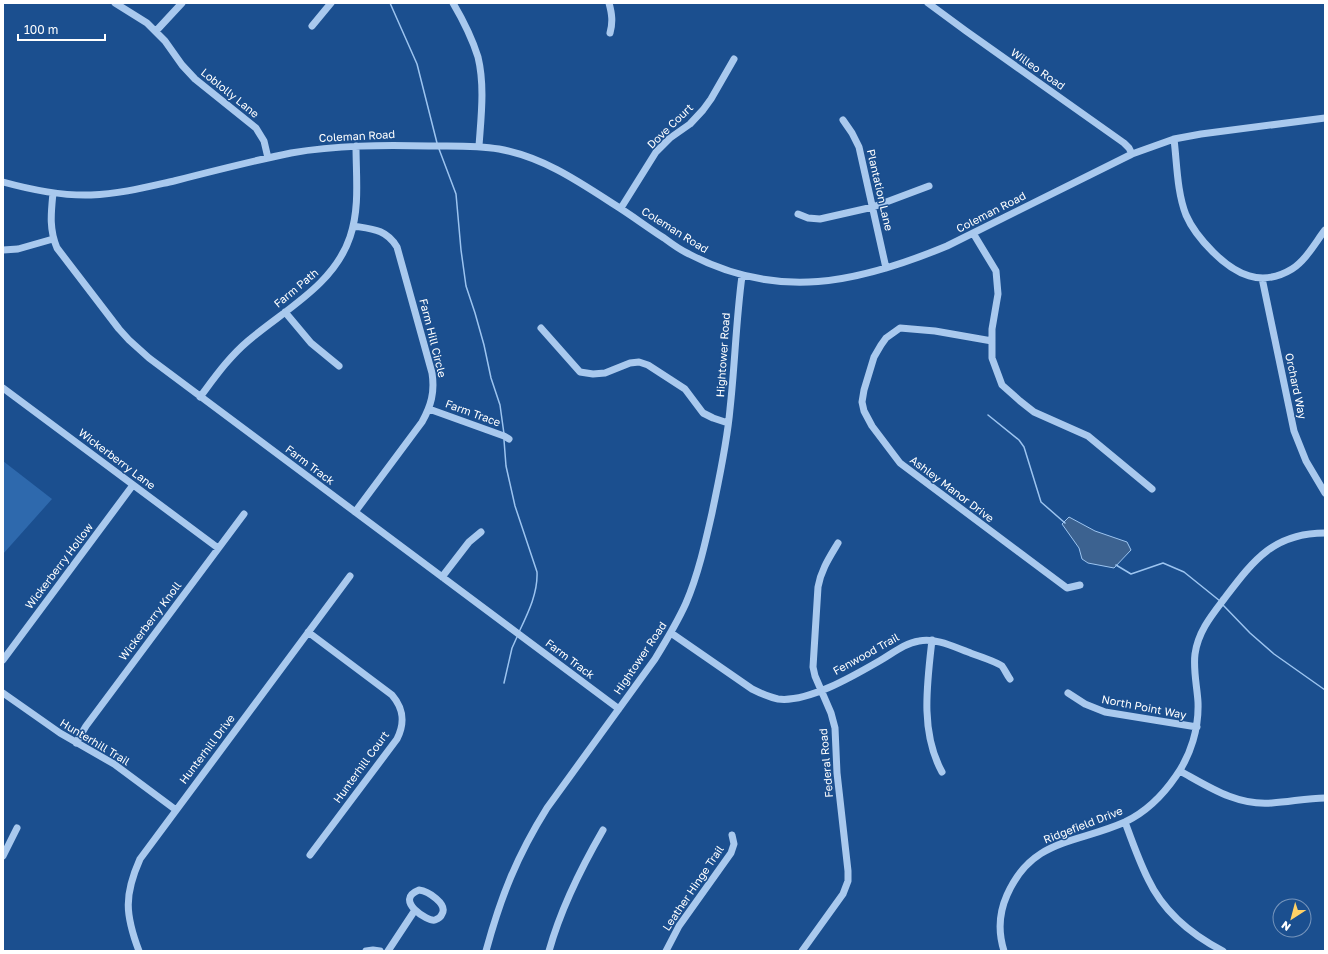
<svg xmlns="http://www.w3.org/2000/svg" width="1328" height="954" font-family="'Golos Text',sans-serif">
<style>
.green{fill:#2e69ad}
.water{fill:#3c6290;stroke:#9cc4f0}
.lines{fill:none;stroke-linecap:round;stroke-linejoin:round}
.stream{stroke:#9cc4f0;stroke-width:1.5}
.minor{stroke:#a9c9ee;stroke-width:7}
.labels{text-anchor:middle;stroke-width:3;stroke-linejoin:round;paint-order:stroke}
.street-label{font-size:11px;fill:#fff;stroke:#1b4f8f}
</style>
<rect width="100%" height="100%" fill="#1b4f8f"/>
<path class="green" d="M 3,461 L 52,499 L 3,554 Z"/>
<path class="water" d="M 1069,517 L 1095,531 L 1127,542 L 1131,550 L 1114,568 L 1088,563 L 1082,559 L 1079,548 L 1062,524 Z"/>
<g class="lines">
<path class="stream" d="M 390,3 L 417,64 L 437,143
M 439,149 L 456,194 L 461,250 L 466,286 L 475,313 L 484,345 L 491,378 L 500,405 L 504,434
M 988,415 L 1019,440 L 1024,447 L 1041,502 L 1065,523
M 504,440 L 506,466 L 515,506 L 537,572 C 538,593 528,613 519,632
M 1116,565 L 1131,574 L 1163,563 L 1184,572 L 1220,601
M 1222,604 L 1250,633 L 1274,654 L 1325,690
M 504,683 L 512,648 L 517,637"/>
<path class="minor" d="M 115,3 L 147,23 L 165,41 L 182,65 L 195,79 L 256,128 L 264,141 L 268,158
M 453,3 C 463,20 472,38 478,57 C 485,86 481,117 479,146
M 609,3 C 612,14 613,22 610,33
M 928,3 L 966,31 L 1124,143 L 1129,148 L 1132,154
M 312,26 L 331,3
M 156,31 L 182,3
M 843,120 L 852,133 L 859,147 L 886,268
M 1174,139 C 1177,164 1177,192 1186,215 C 1192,229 1202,241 1213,252 C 1235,274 1261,288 1292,269 C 1306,260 1315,243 1325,230
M 3,182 C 32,190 61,196 91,195 C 120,194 147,187 174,181 C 213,171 252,161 291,153 C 337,145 383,145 429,146 C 453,146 476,145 499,149 C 543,157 578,181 615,205 C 631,215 647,227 664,238 C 672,244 680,250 689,254 C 778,301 858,283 947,246 L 1132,154 L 1174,139 L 1201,134 L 1325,118
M 53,193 C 51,213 49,229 57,248 L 119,329 L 129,340 L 149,358 L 619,709
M 621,208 L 656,152 L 670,138 L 690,124 L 703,110 L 711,99 L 734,59
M 798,214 L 808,218 L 820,219 L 873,207 L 929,186
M 353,226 C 372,229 386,229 397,247 L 432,373 C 435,392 431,406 422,422 L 355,512
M 973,233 L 996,271 L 998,294 L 992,329 L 992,358 L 1002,385 L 1020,401 L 1034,412 L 1088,436 L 1152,489
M 3,250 L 18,249 L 53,239
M 1262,278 L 1294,431 L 1306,461 L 1325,493
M 285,312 L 311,343 L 339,366
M 541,328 L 580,372 L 593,374 L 605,373 L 630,363 L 639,362 L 648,365 L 685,389 L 703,413 L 713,418 L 728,423
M 992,341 L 935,331 L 900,328 L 886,338 L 881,345 L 874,357 L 864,390 L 862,402 L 864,411 L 872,426 L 900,463 L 1067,588 L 1080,585
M 3,388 L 218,548
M 200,397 C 215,377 229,357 248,341 C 284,310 334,285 350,237 C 360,208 356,176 356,146
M 429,409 L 504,436 L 509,439
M 442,577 L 469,542 L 481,532
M 308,632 L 392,695 C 404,709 405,723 397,739 L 310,855
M 671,633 L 752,689 C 760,693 768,697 778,699 C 808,703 855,675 881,660 C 893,653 905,643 919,641 C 936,638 952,646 968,652 C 975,655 997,662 1002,666 C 1005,670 1007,675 1010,679
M 932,640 C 927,684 920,732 942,772
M 3,660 L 133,485
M 3,693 L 60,733 L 114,764 L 176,810
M 1068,693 L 1085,704 L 1105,712 L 1197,727
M 76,743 L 86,726 L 244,514
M 1180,771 C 1209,787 1237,806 1272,803 C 1290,802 1307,798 1325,798
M 1125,822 C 1132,841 1139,861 1148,879 C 1163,911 1192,935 1223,951
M 3,856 L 17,828
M 419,890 C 428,891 448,904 442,914 C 441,917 438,919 435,920 C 428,922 393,900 419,890 Z
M 139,951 C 125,914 124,895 140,859 L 350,576
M 366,951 L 373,950 L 380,951
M 388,951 L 415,910
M 486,951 C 501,896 517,856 547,808 L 655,659 C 666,641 677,623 686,603 C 698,575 705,544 712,513 C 719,479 727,444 730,409 C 735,364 736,320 742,276
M 549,951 C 561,908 581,868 603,830
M 666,951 L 679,926 L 731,853 L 734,844 L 732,835
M 802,951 L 843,894 L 848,881 L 848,871 L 837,773 L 835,728 L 831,713 L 815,676 L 813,667 L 818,587 C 821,570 829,558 838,543
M 1004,951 C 998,932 999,913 1007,895 C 1032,838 1076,844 1125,822 C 1146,812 1163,795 1176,776 C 1191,755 1199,728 1198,702 C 1197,686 1193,670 1195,654 C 1198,632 1211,616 1224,599 C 1253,561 1273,533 1325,533"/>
</g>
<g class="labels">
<g class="street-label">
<text transform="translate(1038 69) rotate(35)" y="4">Willeo Road</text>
<text transform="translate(230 93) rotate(39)" y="4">Loblolly Lane</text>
<text transform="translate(670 126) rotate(-44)" y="4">Dove Court</text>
<text transform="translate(357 136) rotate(-3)" y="4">Coleman Road</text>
<text transform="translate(880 190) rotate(77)" y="4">Plantation Lane</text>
<text transform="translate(991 212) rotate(-27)" y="4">Coleman Road</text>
<text transform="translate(675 230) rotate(32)" y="4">Coleman Road</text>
<text transform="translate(296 288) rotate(-40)" y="4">Farm Path</text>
<text transform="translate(433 338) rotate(76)" y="4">Farm Hill Circle</text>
<text transform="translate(723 355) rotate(-86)" y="4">Hightower Road</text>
<text transform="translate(1296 386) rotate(78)" y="4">Orchard Way</text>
<text transform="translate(473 413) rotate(20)" y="4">Farm Trace</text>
<text transform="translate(117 459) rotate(37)" y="4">Wickerberry Lane</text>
<text transform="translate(310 465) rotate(37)" y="4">Farm Track</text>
<text transform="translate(952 489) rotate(37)" y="4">Ashley Manor Drive</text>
<text transform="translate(59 566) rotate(-53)" y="4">Wickerberry Hollow</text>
<text transform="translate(150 621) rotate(-53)" y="4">Wickerberry Knoll</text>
<text transform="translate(866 654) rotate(-29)" y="4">Fenwood Trail</text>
<text transform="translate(640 658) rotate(-56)" y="4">Hightower Road</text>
<text transform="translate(570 659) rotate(37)" y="4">Farm Track</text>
<text transform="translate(1144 707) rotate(11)" y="4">North Point Way</text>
<text transform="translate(95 742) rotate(31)" y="4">Hunterhill Trail</text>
<text transform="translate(207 749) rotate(-53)" y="4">Hunterhill Drive</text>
<text transform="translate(826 763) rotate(-95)" y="4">Federal Road</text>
<text transform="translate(361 767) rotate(-54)" y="4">Hunterhill Court</text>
<text transform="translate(1083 825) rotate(-21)" y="4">Ridgefield Drive</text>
<text transform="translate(693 888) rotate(-56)" y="4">Leather Hinge Trail</text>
</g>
</g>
<rect width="1328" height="954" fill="none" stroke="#ffffff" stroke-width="8"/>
<g transform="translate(1292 918) rotate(216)"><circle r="19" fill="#1b4f8f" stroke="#7695bc"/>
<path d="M0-3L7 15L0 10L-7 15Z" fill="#ffd166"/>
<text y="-6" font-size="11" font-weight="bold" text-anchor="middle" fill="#ffffff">N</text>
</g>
<path d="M18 34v6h87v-6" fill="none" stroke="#ffffff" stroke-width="2"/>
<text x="24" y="34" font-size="12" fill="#ffffff" stroke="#1b4f8f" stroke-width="3" paint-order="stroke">100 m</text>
</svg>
